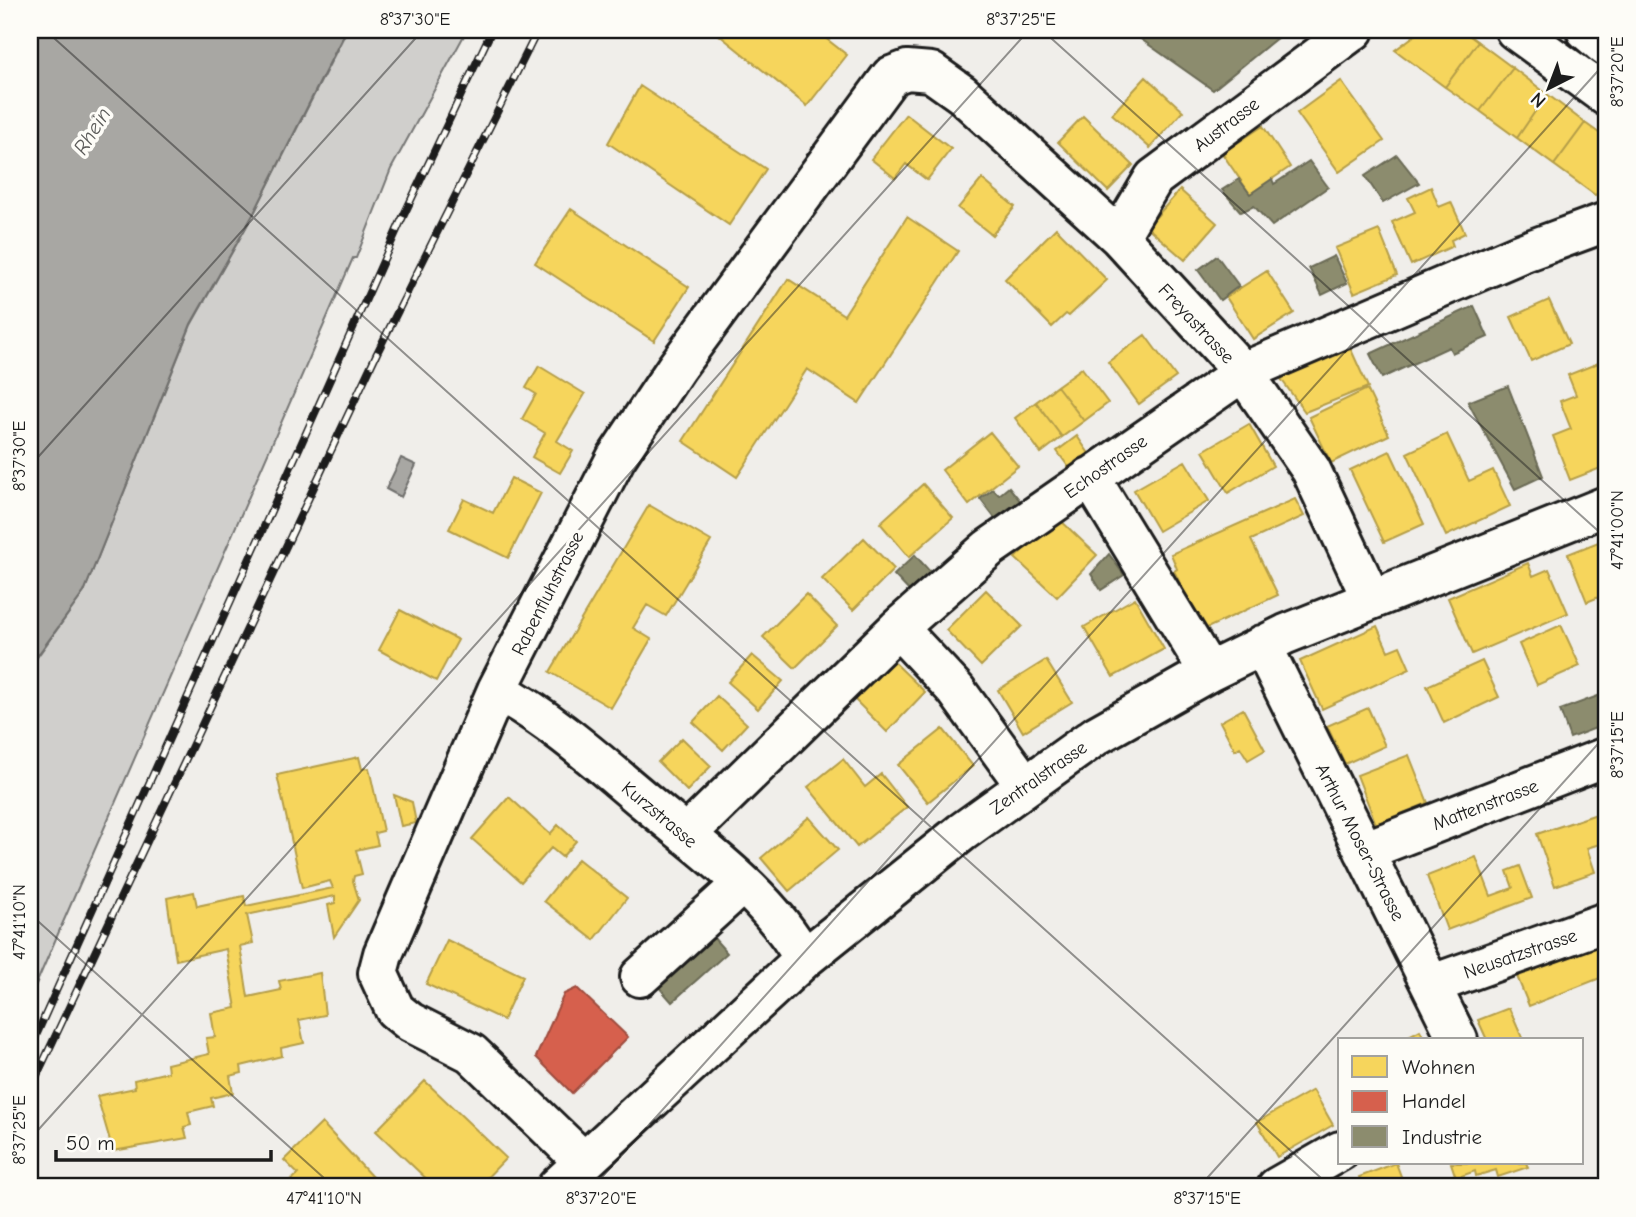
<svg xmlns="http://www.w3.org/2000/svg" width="1636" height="1217" font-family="'Comic Neue',sans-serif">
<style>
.green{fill:#d0cfcc;stroke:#767674;stroke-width:2}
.water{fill:#a8a7a3;stroke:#706f6d;stroke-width:2}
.homes{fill:#f6d55c;stroke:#b59e49;stroke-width:2}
.shops{fill:#d6604d;stroke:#9e4c3e;stroke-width:2}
.industry{fill:#8c8c6e;stroke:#6a6a55;stroke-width:2}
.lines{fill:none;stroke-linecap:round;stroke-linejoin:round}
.minor-casing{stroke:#1c1c1c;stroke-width:44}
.minor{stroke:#fdfcf7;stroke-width:38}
.rail-casing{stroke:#1c1c1c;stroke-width:8}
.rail{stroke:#fdfcf7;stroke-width:5;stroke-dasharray:16;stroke-linecap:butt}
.ticks{fill:none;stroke:#1c1c1c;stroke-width:2;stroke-opacity:0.45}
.labels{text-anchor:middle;stroke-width:7;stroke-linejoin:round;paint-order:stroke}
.street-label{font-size:19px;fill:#1c1c1c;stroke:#fdfcf7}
.water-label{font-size:21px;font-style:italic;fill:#5b5b59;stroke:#fdfcf7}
.neatline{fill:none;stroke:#1c1c1c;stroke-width:2.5}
.ticks-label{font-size:18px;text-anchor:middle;fill:#1c1c1c}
</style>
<rect width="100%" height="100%" fill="#f0eeea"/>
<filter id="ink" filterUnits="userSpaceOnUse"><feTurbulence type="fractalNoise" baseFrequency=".0143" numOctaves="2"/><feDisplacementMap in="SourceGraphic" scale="14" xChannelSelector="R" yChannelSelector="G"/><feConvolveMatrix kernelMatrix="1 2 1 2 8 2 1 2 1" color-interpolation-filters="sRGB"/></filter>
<g filter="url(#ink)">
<path class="green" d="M 347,30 L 467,30 L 391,169 L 356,258 L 353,258 L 30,998 L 30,702 L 33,663 L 84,592 L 191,325 L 254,213 Z"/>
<path class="water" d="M 30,30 L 346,30 L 254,213 L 191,324 L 84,592 L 32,663 L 30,699 Z
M 401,458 L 416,465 L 401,497 L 386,489 Z"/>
<path class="homes" d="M 713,30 L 815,30 L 847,55 L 807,106 Z
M 1422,30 L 1462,30 L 1478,42 L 1445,87 L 1395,50 Z
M 1478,42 L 1513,68 L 1480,111 L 1445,87 Z
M 1513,68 L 1547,94 L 1517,138 L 1480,111 Z
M 1146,77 L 1183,111 L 1150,148 L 1112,114 Z
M 1341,81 L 1384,141 L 1339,172 L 1297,113 Z
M 640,86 L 766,169 L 729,225 L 608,143 Z
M 1547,94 L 1585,123 L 1554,165 L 1517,138 Z
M 906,114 L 951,149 L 927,180 L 906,164 L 895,178 L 871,159 Z
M 1083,116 L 1133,165 L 1108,191 L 1058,142 Z
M 1585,123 L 1606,138 L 1606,190 L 1595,195 L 1554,165 Z
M 1263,126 L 1290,167 L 1250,194 L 1222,153 Z
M 982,179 L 1015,207 L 992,235 L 958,208 Z
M 1431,187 L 1439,207 L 1451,202 L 1465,233 L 1451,240 L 1453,246 L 1411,265 L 1392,222 L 1415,212 L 1408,198 Z
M 1180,190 L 1217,223 L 1185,260 L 1147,227 Z
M 571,209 L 689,287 L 654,341 L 535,263 Z
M 907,217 L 958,251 L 859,403 L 807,369 L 737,477 L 683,441 L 788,279 L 844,315 Z
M 1056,228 L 1107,280 L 1069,316 L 1066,314 L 1052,327 L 1005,279 Z
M 1379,230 L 1397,275 L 1354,293 L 1335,248 Z
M 1267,271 L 1294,313 L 1253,339 L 1226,297 Z
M 1549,300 L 1569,344 L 1531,361 L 1511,317 Z
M 1145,335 L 1176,377 L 1139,404 L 1108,362 Z
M 1348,343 L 1368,387 L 1305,412 L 1276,372 Z
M 1606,360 L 1606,466 L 1570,480 L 1553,436 L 1571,429 L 1560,401 L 1576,395 L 1568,375 Z
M 539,366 L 585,394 L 557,441 L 573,451 L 560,473 L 532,457 L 545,433 L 522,419 L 536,394 L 526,388 Z
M 1082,368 L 1108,403 L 1084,421 L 1057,386 Z
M 1057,386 L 1084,421 L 1062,437 L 1036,402 Z
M 1367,389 L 1389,435 L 1331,463 L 1309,417 Z
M 1036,402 L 1062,437 L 1041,453 L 1015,418 Z
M 1249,424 L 1273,466 L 1228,493 L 1203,451 Z
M 990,432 L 1018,466 L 969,505 L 942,470 Z
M 1447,434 L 1469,481 L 1493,470 L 1510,506 L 1446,536 L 1407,453 Z
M 1077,436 L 1090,455 L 1070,469 L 1057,451 Z
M 1390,451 L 1424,524 L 1384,542 L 1350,470 Z
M 1185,461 L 1209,501 L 1158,531 L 1134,490 Z
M 511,478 L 541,493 L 508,558 L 449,529 L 464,499 L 493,513 Z
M 923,484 L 953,518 L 909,557 L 880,523 Z
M 1295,499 L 1304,516 L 1251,540 L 1278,595 L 1203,630 L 1174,571 L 1177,569 L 1171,554 Z
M 649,505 L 711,541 L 666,616 L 647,605 L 633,628 L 651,639 L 611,708 L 550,672 Z
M 1056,516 L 1097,555 L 1057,597 L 1015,558 Z
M 864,538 L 894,569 L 853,610 L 822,579 Z
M 1606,539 L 1606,594 L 1587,602 L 1568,554 Z
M 1528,563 L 1533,576 L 1549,569 L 1568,613 L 1472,654 L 1448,598 Z
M 986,590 L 1022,626 L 981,666 L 946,630 Z
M 806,594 L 837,626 L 795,668 L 763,637 Z
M 1135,598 L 1164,649 L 1113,677 L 1084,627 Z
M 400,610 L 458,640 L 436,681 L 379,650 Z
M 1561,625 L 1580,666 L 1537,685 L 1519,644 Z
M 1377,626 L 1388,651 L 1400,646 L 1410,669 L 1322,709 L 1300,661 Z
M 752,655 L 783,681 L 758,709 L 728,682 Z
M 891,659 L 925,692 L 887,732 L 853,698 Z
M 1046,660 L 1072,702 L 1023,732 L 998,690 Z
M 1482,661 L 1499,697 L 1444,723 L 1427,686 Z
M 717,696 L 747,724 L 723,750 L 693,722 Z
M 1368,708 L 1385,746 L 1345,764 L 1327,726 Z
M 1243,709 L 1265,750 L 1248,760 L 1240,747 L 1235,750 L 1220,722 Z
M 943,729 L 973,766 L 928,802 L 898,765 Z
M 682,738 L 711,766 L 687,791 L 658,762 Z
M 1409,755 L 1428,803 L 1376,824 L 1357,775 Z
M 359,757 L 362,769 L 369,768 L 383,831 L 375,833 L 378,845 L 356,850 L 362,874 L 354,876 L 353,881 L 359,900 L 334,937 L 328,905 L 335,903 L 335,896 L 247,915 L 253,943 L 240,946 L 248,997 L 281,990 L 279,981 L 320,973 L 325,1015 L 299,1020 L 304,1043 L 281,1048 L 282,1056 L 241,1066 L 242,1073 L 230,1076 L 233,1093 L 211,1098 L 213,1106 L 188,1112 L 191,1125 L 184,1127 L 187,1138 L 113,1151 L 97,1096 L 135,1088 L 134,1080 L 168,1072 L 167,1064 L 209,1054 L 206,1038 L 215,1037 L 211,1013 L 236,1008 L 226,949 L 176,960 L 167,898 L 194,892 L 197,906 L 244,896 L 246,906 L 333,888 L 330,881 L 302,888 L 277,775 Z
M 843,759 L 865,787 L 881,774 L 907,807 L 857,847 L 808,787 Z
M 394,795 L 412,802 L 416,823 L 401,826 Z
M 509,797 L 550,834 L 558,825 L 576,841 L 562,857 L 551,848 L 521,882 L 472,839 Z
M 1606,811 L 1606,853 L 1603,843 L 1587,848 L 1595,872 L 1555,886 L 1537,834 Z
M 809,817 L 838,850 L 789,891 L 761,858 Z
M 1476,857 L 1491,896 L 1513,888 L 1507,871 L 1520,866 L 1532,898 L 1447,930 L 1427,876 Z
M 578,859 L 627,898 L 594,940 L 544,901 Z
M 1606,926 L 1606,980 L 1605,976 L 1529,1006 L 1512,964 Z
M 447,940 L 523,976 L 503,1020 L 426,984 Z
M 1509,1008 L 1523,1040 L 1487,1040 L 1478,1020 Z
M 1420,1030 L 1425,1040 L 1401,1040 Z
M 425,1081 L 506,1158 L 478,1187 L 435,1187 L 376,1131 Z
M 1313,1090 L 1333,1125 L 1277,1157 L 1257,1122 Z
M 322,1123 L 373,1178 L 363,1187 L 284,1187 L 298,1174 L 284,1160 Z
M 1396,1163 L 1405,1187 L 1363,1187 L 1359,1177 Z
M 1451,1163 L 1526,1163 L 1528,1167 L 1498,1177 L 1496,1170 L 1476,1176 L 1475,1171 L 1456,1178 Z"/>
<path class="shops" d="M 577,988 L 628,1037 L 572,1093 L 536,1057 L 564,994 Z"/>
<path class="industry" d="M 1128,30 L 1268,30 L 1278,37 L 1213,90 Z
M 1397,155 L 1419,183 L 1383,203 L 1365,176 Z
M 1309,161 L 1328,187 L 1272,226 L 1254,206 L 1241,212 L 1222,190 L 1239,179 L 1250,194 L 1272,179 L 1274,184 Z
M 1217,256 L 1239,286 L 1220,300 L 1198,270 Z
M 1334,256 L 1347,283 L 1322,295 L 1309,268 Z
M 1474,306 L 1488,337 L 1452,353 L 1449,347 L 1382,378 L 1370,354 Z
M 1508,386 L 1543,476 L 1515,489 L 1468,402 Z
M 1009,487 L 1022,503 L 998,522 L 980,499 L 993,489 L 999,495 Z
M 1109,554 L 1124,575 L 1101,590 L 1091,574 Z
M 915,555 L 932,574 L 911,593 L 894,575 Z
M 1606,693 L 1606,724 L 1570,738 L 1560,710 Z
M 712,936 L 727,953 L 672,1002 L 657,985 Z"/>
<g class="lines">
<g class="minor-casing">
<path id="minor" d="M 1515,30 L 1606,96
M 1586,30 L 1606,47
M 1119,237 L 1154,178 L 1354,30
M 1090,477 L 1209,672
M 898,628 L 956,690 L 1025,785
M 1262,645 L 1458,1040
M 497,690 C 552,720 598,762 646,802 C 702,849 769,895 804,959
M 686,835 L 898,628 L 989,548 L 1243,372 L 1519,254 L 1606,222
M 1364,851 L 1606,757
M 640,977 L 742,884
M 1433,984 L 1606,922
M 584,1162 L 471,1053 L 410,1022 L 395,1010 L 378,973 L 383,954 L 497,690 L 616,458 L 676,368 L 891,76 L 907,70 L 931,72 L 962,94 L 1119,237 L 1243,372 L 1311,470 L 1371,598
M 557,1187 L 804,959 L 962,832 L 1097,735 L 1209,672 L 1286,634 L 1606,506
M 1277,1187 L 1340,1151"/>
</g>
<use href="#minor" class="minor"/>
<g class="rail-casing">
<path id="rail" d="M 30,1049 L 401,221 L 492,30
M 30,1090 L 377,353 L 538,30"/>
</g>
<use href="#rail" class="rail"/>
</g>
</g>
<path class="ticks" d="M 45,30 L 1331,1187M 1042,30 L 1606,538M 30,466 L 423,30M 30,914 L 334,1187M 30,1139 L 1029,30M 593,1187 L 1606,62M 1199,1187 L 1606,735"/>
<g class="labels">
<g class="street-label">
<text transform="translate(1226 124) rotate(-37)" y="7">Austrasse</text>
<text transform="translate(1197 323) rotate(47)" y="7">Freyastrasse</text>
<text transform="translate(1105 466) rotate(-35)" y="7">Echostrasse</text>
<text transform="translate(547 593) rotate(-63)" y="7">Rabenfluhstrasse</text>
<text transform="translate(1038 777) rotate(-35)" y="7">Zentralstrasse</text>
<text transform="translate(1485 804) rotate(-21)" y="7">Mattenstrasse</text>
<text transform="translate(660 814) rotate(40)" y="7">Kurzstrasse</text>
<text transform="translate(1361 842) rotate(63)" y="7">Arthur Moser-Strasse</text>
<text transform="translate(1520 953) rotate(-19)" y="7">Neusatzstrasse</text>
</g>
<g class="water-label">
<text transform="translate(92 131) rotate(-58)" y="7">Rhein</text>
</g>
</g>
<rect width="1636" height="1217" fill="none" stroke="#fdfcf7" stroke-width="77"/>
<rect x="1338" y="1038" width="245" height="126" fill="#fdfcf7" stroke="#a3a29f" stroke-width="2"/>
<rect x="1352" y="1056" width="35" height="21" fill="#f6d55c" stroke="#a3a29f" stroke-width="2"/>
<text x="1402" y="1074" font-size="21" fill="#1c1c1c">Wohnen</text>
<rect x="1352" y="1091" width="35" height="21" fill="#d6604d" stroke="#a3a29f" stroke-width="2"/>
<text x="1402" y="1108" font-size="21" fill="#1c1c1c">Handel</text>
<rect x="1352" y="1126" width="35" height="21" fill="#8c8c6e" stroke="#a3a29f" stroke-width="2"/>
<text x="1402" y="1144" font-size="21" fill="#1c1c1c">Industrie</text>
<g transform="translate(1549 88) rotate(222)" stroke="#fdfcf7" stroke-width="5" paint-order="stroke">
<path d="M0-5L12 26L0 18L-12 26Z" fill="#1c1c1c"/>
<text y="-10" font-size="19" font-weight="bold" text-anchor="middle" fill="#1c1c1c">N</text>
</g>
<path d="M56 1150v10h215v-10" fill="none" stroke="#1c1c1c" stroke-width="3.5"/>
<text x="66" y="1150" font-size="21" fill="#1c1c1c" stroke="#fdfcf7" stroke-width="5" paint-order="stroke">50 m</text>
<rect x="38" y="38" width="1560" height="1140" class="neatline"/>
<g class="ticks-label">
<text x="415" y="25">8°37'30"E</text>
<text x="1021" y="25">8°37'25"E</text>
<text transform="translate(1617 72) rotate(-90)" y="6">8°37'20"E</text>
<text transform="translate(19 456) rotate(-90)" y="6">8°37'30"E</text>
<text transform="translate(1617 530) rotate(-90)" y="6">47°41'00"N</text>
<text transform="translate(1617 745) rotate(-90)" y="6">8°37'15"E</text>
<text transform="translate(19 922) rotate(-90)" y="6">47°41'10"N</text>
<text transform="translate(19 1130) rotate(-90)" y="6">8°37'25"E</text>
<text x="324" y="1204">47°41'10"N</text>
<text x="601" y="1204">8°37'20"E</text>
<text x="1207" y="1204">8°37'15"E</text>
</g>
</svg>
